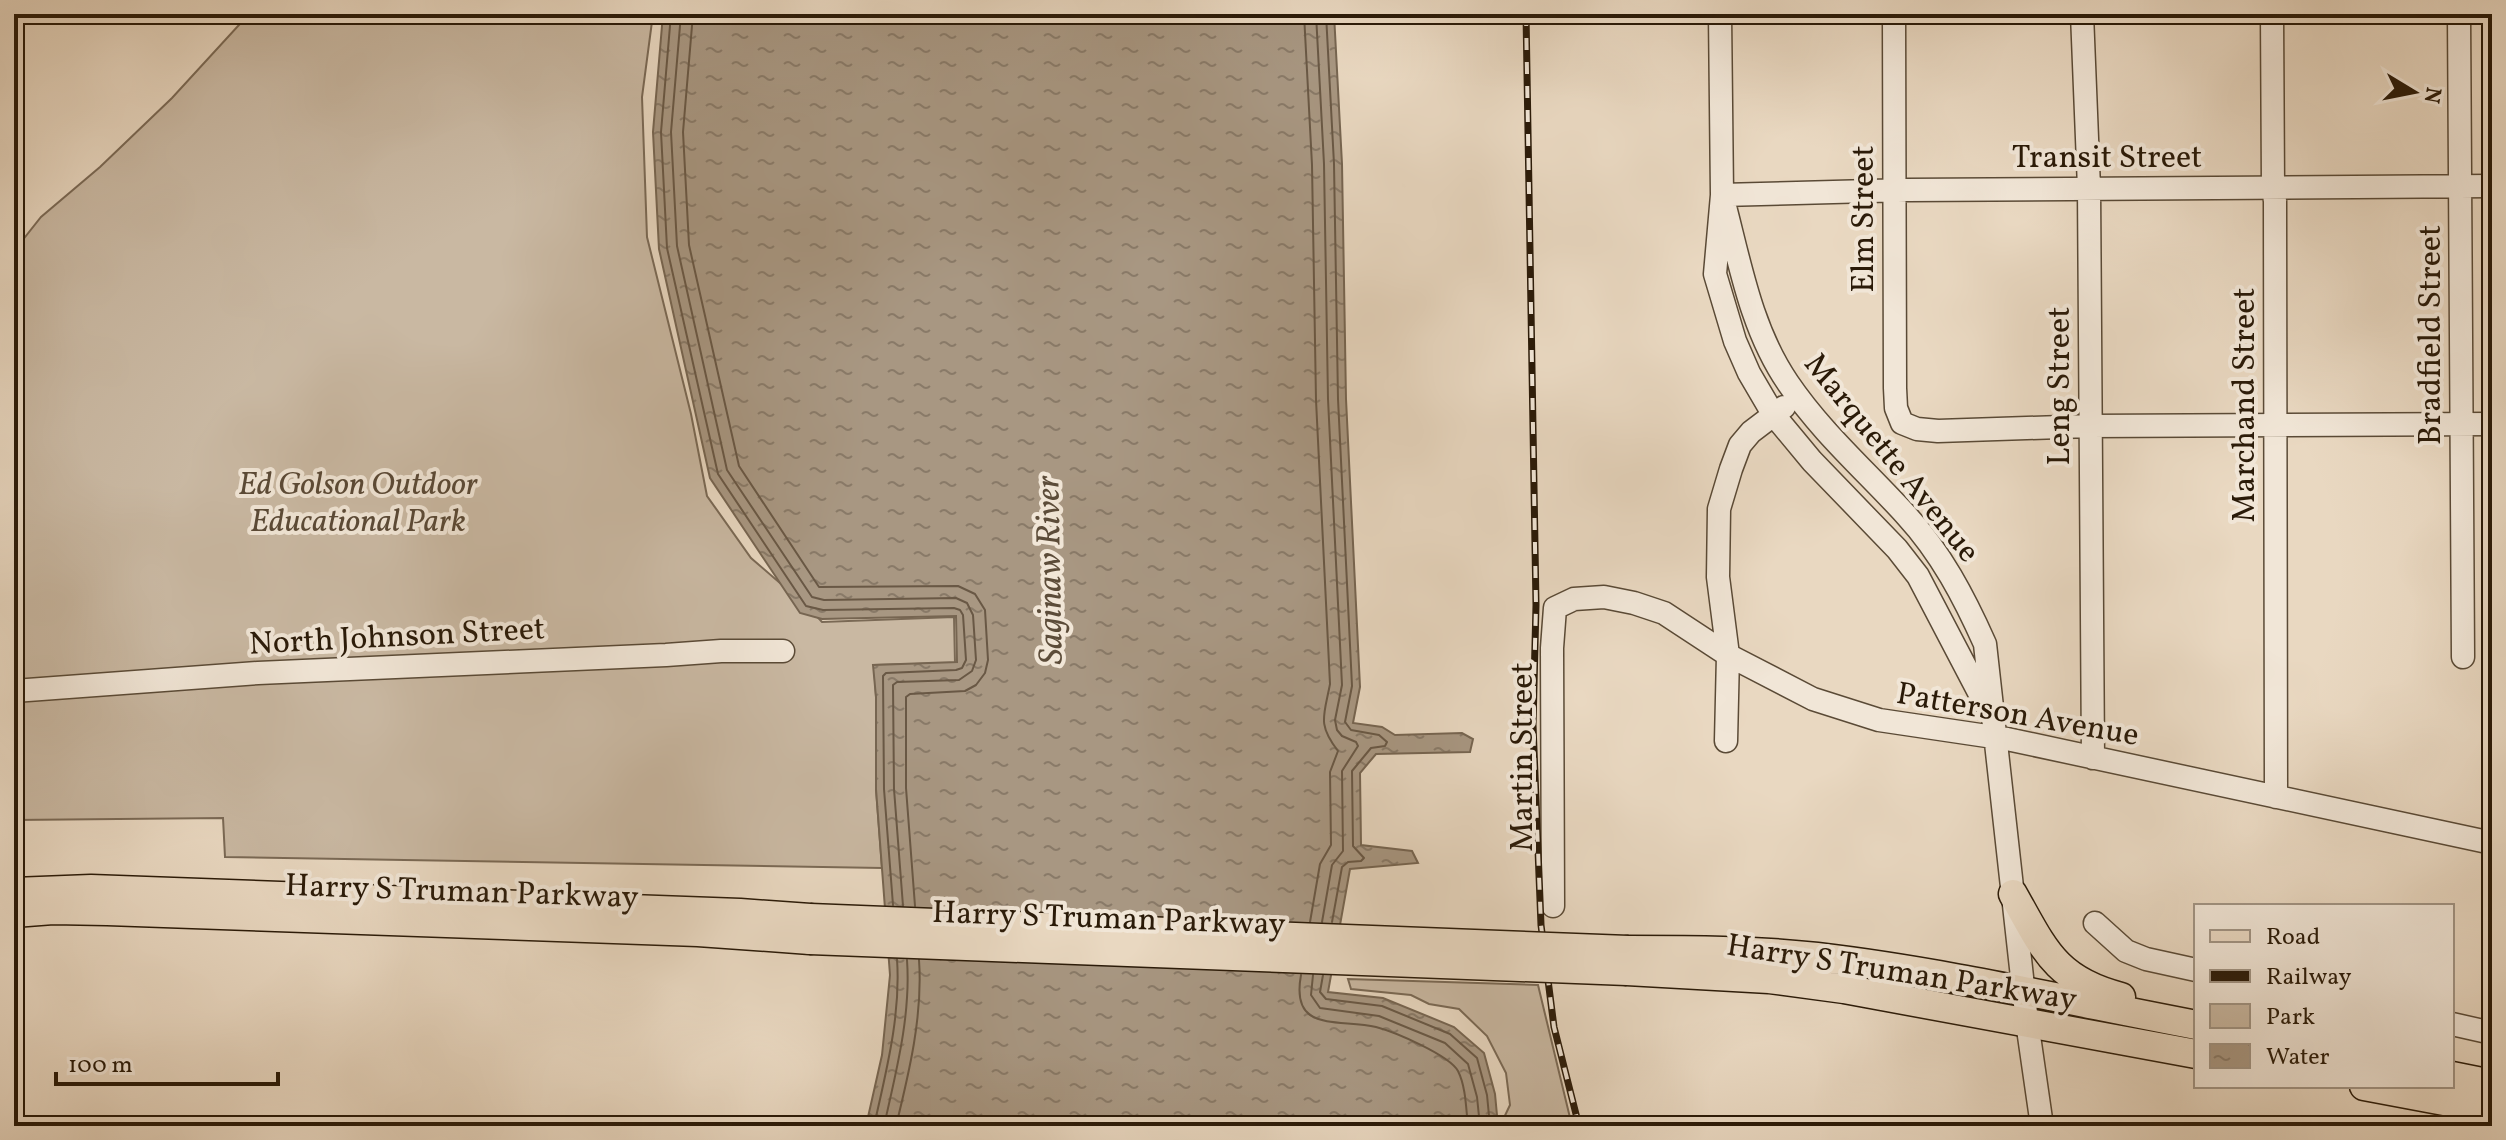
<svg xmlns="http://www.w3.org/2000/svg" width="2506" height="1140" font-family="Vollkorn,serif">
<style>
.green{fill:#c9b8a2;stroke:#7a6955;stroke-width:2}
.water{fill:url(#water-ripples);stroke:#766551;stroke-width:2}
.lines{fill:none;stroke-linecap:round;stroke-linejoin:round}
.shore{stroke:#695845;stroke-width:2}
.minor-casing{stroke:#5a4a36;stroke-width:25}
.major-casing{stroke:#2a1a08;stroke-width:31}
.minor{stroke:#f1e6d7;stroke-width:22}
.major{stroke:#e9d8c1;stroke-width:28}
.rail-casing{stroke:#2a1a08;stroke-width:7}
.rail{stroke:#f1e6d7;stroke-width:4;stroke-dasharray:12;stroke-linecap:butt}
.major-bridge-casing{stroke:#2a1a08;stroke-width:31;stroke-linecap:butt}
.major-bridge{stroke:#e9d8c1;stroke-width:28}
.labels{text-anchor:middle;stroke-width:8;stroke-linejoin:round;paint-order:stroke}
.street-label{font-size:32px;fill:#2a1a08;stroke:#f1e6d7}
.park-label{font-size:32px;font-style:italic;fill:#5a4936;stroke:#f1e6d7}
.water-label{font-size:34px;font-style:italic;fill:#5c4c39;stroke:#f1e6d7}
</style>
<defs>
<pattern id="water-ripples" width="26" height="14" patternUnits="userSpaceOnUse" patternTransform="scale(2)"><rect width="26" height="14" fill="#a89782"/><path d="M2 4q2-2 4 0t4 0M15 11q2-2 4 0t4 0" fill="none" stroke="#897a68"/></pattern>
</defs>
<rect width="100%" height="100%" fill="#e9d8c1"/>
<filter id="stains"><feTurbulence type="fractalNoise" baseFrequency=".0025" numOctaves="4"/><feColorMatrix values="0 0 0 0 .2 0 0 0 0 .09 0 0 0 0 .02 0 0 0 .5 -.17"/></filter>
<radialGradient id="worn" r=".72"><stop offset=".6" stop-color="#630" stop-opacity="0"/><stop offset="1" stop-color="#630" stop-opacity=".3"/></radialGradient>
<path class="green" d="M 249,14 L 653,14 L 642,97 L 647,237 L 691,414 L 707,496 L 751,558 L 810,609 L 822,622 L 954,617 L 955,663 L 874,665 L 876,697 L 876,789 L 882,868 L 225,857 L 223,818 L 14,820 L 14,251 L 41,217 L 100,167 L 172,98 Z
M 1348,979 L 1538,985 L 1572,1126 L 1500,1126 L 1510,1105 L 1506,1073 L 1487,1036 L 1459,1009 L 1429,1004 L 1411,995 L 1351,989 Z"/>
<path class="water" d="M 663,14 L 1334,14 L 1342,164 L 1346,399 L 1360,687 L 1353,723 L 1382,727 L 1395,735 L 1462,733 L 1473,739 L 1470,752 L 1376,754 L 1360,773 L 1361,845 L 1412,851 L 1418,863 L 1350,869 L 1328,992 L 1383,998 L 1454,1027 L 1484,1053 L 1495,1094 L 1498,1126 L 866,1126 L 882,1055 L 890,975 L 876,789 L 876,697 L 873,665 L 957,662 L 956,616 L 822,619 L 800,613 L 710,478 L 659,249 L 653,132 Z"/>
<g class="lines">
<path class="shore" d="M 671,14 L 661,132 L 667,248 L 718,474 L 806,606 L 823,610 L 954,608 L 960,610 L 963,615 L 966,660 L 962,668 L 956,670 L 886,673 L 883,676 L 884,789 L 893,905
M 681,14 L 671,132 L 677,246 L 727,470 L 812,597 L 824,600 L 956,598 L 967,603 L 973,615 L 976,660 L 972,671 L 959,680 L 897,682 L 893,685 L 894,789 L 903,906
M 693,14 L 683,132 L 689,245 L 739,466 L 819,587 L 958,586 L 975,594 L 985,610 L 988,660 L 985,673 L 976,685 L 965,691 L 910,694 L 906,697 L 906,788 L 915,906
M 1304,14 L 1312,165 L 1316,400 L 1330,684 C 1324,716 1317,724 1338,751 L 1330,772 L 1331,845 L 1320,864 L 1310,922
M 1316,14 L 1324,164 L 1328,399 L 1342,685 L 1335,720 L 1337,730 L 1342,736 L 1356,742 L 1358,746 L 1342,771 L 1343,851 L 1332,865 L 1322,922
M 1326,14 L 1334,164 L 1338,399 L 1352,686 L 1345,722 L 1351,730 L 1379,735 L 1387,742 L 1385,746 L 1371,748 L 1352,771 L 1353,846 L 1364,858 L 1361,861 L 1348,862 L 1342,867 L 1332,922
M 1301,975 C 1290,1034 1339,1018 1376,1027 C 1395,1032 1449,1055 1458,1071 C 1466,1087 1466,1109 1468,1126
M 1313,975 L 1311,995 L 1320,1008 L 1379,1016 L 1445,1043 L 1468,1064 L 1477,1097 L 1480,1126
M 1323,975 L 1320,992 L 1326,999 L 1382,1006 L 1450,1034 L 1477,1058 L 1487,1095 L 1490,1126
M 874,1126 C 886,1072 901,1015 897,959
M 884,1126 C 896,1072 911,1015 907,960
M 896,1126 C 909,1073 923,1015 919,960"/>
<g class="minor-casing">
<path id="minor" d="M 1720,14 L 1722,195 L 1715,274 L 1735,341 L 1749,373 L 1773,414 L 1812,461 L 1897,549 L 1918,576 L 1985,704
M 1894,14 L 1895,388 L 1896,408 L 1902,423 L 1917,429 L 1938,431 L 2090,426 L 2492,424
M 2082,14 L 2089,188 L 2093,758
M 2272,14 L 2273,188 L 2275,201 L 2276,797
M 2459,14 L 2463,657
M 1722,195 C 1739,258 1750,328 1788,383 C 1822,433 1866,471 1906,515 C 1941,553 1964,597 1985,644 L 2027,1022 L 2042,1126
M 1722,195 L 1907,190 L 2492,186
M 14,691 L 258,673 L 666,655 L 721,651 L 783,651
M 1726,741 L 1728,655 L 1718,577 L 1719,509 L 1731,469 L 1740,445 L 1751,432 L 1784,407
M 1553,906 L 1552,648 L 1555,608 L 1574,599 L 1604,597 L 1634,603 L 1664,613 L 1728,655 L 1813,699 L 1879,720 L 2007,739 L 2492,843
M 2095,923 L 2126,951 L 2146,959 L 2196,970
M 2452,1024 L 2492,1033"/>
</g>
<g class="major-casing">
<path id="major" d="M 14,892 L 91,889 L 740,913 L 810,918
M 2013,894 C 2044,949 2055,980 2121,997
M 14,913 L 53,910 L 107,911 L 698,932 L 810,940
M 1628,950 C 1691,950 1755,950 1817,957 C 1944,972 2070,1001 2196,1025
M 1627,971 L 1769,979 L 1844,989 L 2196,1054
M 2452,1076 L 2492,1084
M 2364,1086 L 2492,1110"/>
</g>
<use href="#minor" class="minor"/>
<use href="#major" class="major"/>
<g class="rail-casing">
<path id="rail" d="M 1526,14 L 1536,605 L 1533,725 L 1541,925 L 1554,1027 L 1579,1126"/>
</g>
<use href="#rail" class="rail"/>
<g class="major-bridge-casing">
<path id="major-bridge" d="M 810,918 L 1628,950
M 810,940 L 1627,971"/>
</g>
<use href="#major-bridge" class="major-bridge"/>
</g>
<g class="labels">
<g class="street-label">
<text x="2107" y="167">Transit Street</text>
<text transform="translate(1862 219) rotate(-90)" y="11">Elm Street</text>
<text transform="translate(2429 335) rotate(-90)" y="11">Bradfield Street</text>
<text transform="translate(2058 386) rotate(-90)" y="11">Leng Street</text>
<text transform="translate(2243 405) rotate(-90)" y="11">Marchand Street</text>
<text transform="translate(1893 457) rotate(51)" y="11">Marquette Avenue</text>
<text transform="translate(397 635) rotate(-3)" y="11">North Johnson Street</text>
<text transform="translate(2018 713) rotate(10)" y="11">Patterson Avenue</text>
<text transform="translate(1521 757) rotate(-90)" y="11">Martin Street</text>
<text transform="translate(462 890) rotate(2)" y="11">Harry S Truman Parkway</text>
<text transform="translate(1109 917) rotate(2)" y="11">Harry S Truman Parkway</text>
<text transform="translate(1902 971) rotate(9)" y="11">Harry S Truman Parkway</text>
</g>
<g class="park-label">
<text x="358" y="494">Ed Golson Outdoor<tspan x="358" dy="37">Educational Park</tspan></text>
</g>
<g class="water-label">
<text transform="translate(1048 570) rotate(-91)" y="12">Saginaw River</text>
</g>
</g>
<rect width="2506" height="1140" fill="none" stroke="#e9d8c1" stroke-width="48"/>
<rect x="16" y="16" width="2474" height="1108" fill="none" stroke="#2a1a08" stroke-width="4"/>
<rect x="24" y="24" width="2458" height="1092" fill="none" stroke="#2a1a08" stroke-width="2"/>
<rect x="2194" y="904" width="260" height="184" fill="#f1e6d7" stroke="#a19484" stroke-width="2"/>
<rect x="2210" y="930" width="40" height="12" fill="#e9d8c1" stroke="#a19484" stroke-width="2"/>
<text x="2266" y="944" font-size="24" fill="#2a1a08">Road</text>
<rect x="2210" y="970" width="40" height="12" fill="#2a1a08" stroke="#a19484" stroke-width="2"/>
<text x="2266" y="984" font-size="24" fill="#2a1a08">Railway</text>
<rect x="2210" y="1004" width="40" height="24" fill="#c9b8a2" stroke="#a19484" stroke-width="2"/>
<text x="2266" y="1024" font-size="24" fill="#2a1a08">Park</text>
<rect x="2210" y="1044" width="40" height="24" fill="url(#water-ripples)" stroke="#a19484" stroke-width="2"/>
<text x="2266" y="1064" font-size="24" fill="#2a1a08">Water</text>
<g transform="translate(2414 92) rotate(100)" stroke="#f1e6d7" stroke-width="6" paint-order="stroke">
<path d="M0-6L14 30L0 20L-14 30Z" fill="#2a1a08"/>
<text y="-12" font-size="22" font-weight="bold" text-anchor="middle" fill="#2a1a08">N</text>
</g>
<path d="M56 1072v12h222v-12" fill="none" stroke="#2a1a08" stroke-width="4"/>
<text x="68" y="1072" font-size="24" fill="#2a1a08" stroke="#f1e6d7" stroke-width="6" paint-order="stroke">100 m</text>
<rect width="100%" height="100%" filter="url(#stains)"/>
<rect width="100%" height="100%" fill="url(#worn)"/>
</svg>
